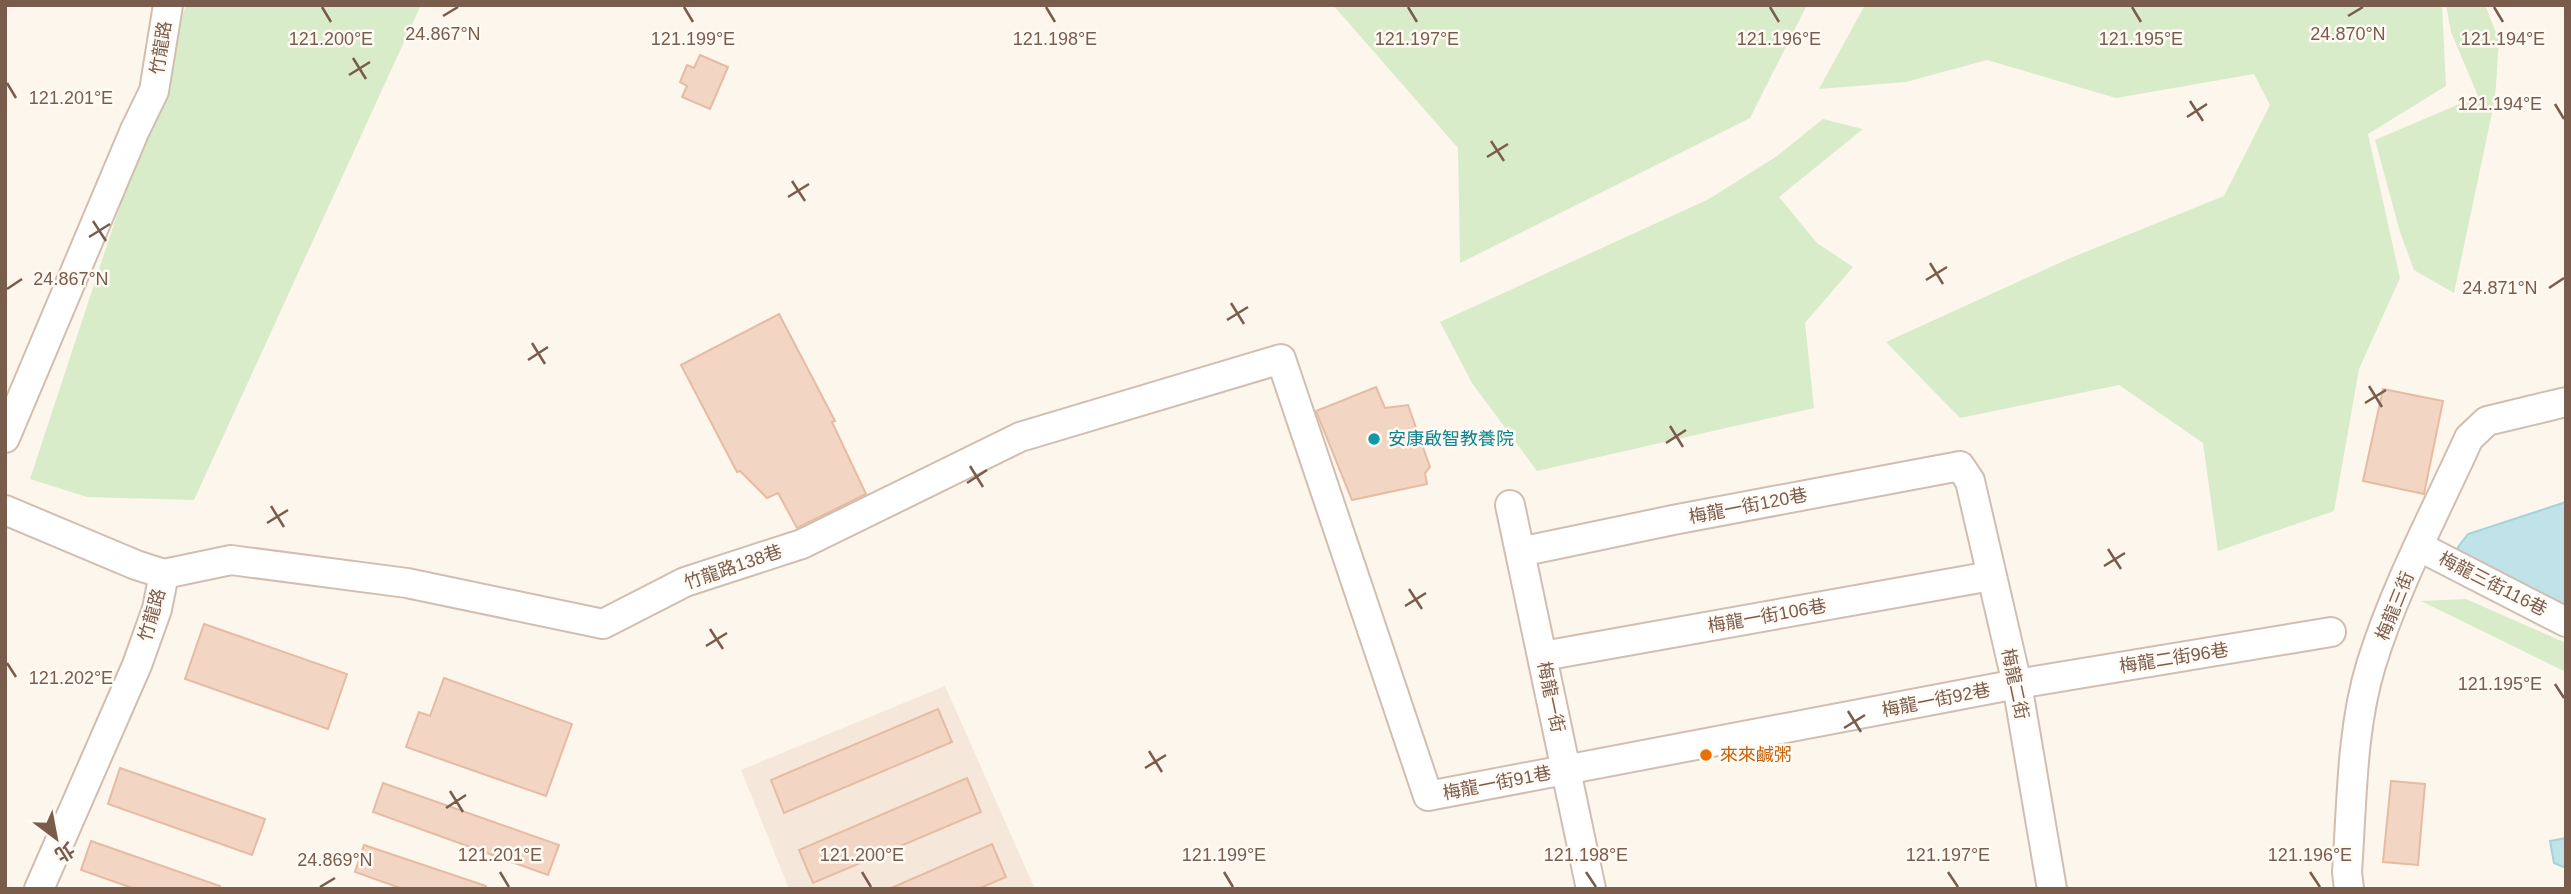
<svg xmlns="http://www.w3.org/2000/svg" width="2571" height="894" font-family="Helvetica,'Noto Sans TC',sans-serif">
<style>
.residential{fill:#f5e8da}
.green{fill:#d8ecc9}
.water{fill:#bfe3e8;stroke:#a5d3da;stroke-width:2}
.building{fill:#f3d5c3;stroke:#e6bba3;stroke-width:2}
.lines{fill:none;stroke-linecap:round;stroke-linejoin:round}
.minor-casing{stroke:#d1beb0;stroke-width:32}
.minor{stroke:#fff;stroke-width:28}
.ticks{fill:none;stroke:#7a5c4d;stroke-width:2.5}
.culture-dot{fill:#0f9aa8;stroke:#fffaf3;stroke-width:2.5}
.food-dot{fill:#e8710a;stroke:#fffaf3;stroke-width:2.5}
.labels{text-anchor:middle;stroke-width:5;stroke-linejoin:round;paint-order:stroke}
.street-label{font-size:18px;fill:#7a5c4d;stroke:#fffaf3}
.culture-label{font-size:18px;fill:#0d838f;stroke:#fffaf3;text-anchor:start}
.food-label{font-size:18px;fill:#c56008;stroke:#fffaf3;text-anchor:start}
.ticks-label{font-size:18px;text-anchor:middle;fill:#7a5c4d;stroke:#fffaf3;stroke-width:5;stroke-linejoin:round;paint-order:stroke}
</style>
<rect width="100%" height="100%" fill="#fdf6ec"/>
<path class="residential" d="M 945,686 L 1035,889 L 789,889 L 741,770 Z"/>
<path class="green" d="M 186,5 L 421,5 L 194,500 L 87,497 L 30,479 Z
M 1333,5 L 1807,5 L 1750,118 L 1460,263 L 1458,148 Z
M 1865,5 L 2442,5 L 2446,86 L 2368,134 L 2400,278 L 2359,369 L 2334,511 L 2218,551 L 2203,443 L 2119,385 L 1960,418 L 1886,342 L 2068,259 L 2224,196 L 2270,105 L 2254,74 L 2116,98 L 1987,60 L 1906,82 L 1819,89 Z
M 2446,5 L 2485,5 L 2499,40 L 2495,99 L 2454,293 L 2414,270 L 2400,232 L 2375,140 L 2478,96 L 2451,32 Z
M 1823,119 L 1863,129 L 1779,197 L 1817,243 L 1853,267 L 1805,323 L 1814,408 L 1537,471 L 1472,383 L 1440,322 L 1709,199 L 1777,156 Z
M 2466,599 L 2566,643 L 2566,672 L 2421,601 Z"/>
<path class="water" d="M 2566,502 L 2566,610 L 2460,561 L 2458,547 L 2468,534 Z
M 2566,838 L 2566,868 L 2554,863 L 2550,841 Z"/>
<path class="building" d="M 700,55 L 728,67 L 710,109 L 682,97 L 687,86 L 680,82 L 687,65 L 694,68 Z
M 779,314 L 835,421 L 832,422 L 866,494 L 797,528 L 778,493 L 767,498 L 740,471 L 737,472 L 681,365 Z
M 1376,387 L 1385,408 L 1408,405 L 1430,467 L 1425,473 L 1427,484 L 1352,500 L 1316,411 Z
M 2383,389 L 2443,401 L 2424,494 L 2363,481 Z
M 204,624 L 347,674 L 328,729 L 185,679 Z
M 444,678 L 572,724 L 546,796 L 406,747 L 419,712 L 430,716 Z
M 938,709 L 952,742 L 784,813 L 771,780 Z
M 120,768 L 265,819 L 252,855 L 108,804 Z
M 967,778 L 981,812 L 813,883 L 799,850 Z
M 2391,781 L 2425,784 L 2418,865 L 2383,862 Z
M 383,783 L 559,845 L 548,875 L 373,812 Z
M 91,841 L 220,886 L 219,889 L 135,889 L 81,870 Z
M 992,844 L 1006,877 L 978,889 L 889,889 Z
M 364,845 L 486,886 L 486,889 L 403,889 L 355,872 Z"/>
<g class="lines">
<g class="minor-casing">
<path id="minor" d="M 5,438 L 135,130 L 154,91 L 168,5
M 1510,505 L 1591,889
M 5,510 L 136,565 L 164,574 L 157,609 L 137,665 L 39,889
M 2420,547 L 2566,622
M 1520,552 L 1673,520 L 1960,466 L 1970,481 L 2017,684 L 2052,889
M 164,574 L 231,560 L 407,583 L 603,624 L 685,582 L 802,544 L 1020,437 L 1281,359 L 1428,796 L 2017,684 L 2331,632
M 1543,656 L 1991,576
M 2349,889 L 2347,872 C 2352,804 2351,731 2371,665 C 2395,587 2435,513 2469,438 L 2487,421 L 2566,402"/>
</g>
<use href="#minor" class="minor"/>
</g>
<path class="ticks" d="M 322,7 L 331,22M 684,7 L 693,22M 1046,7 L 1055,22M 1408,7 L 1417,22M 1770,7 L 1779,22M 2132,7 L 2141,22M 2494,7 L 2503,22M 443,16 L 458,7M 2348,16 L 2363,7M 353,58 L 366,79M 349,75 L 370,62M 7,83 L 16,98M 2190,101 L 2203,121M 2555,104 L 2564,119M 2187,117 L 2207,104M 1491,141 L 1504,161M 1487,157 L 1508,144M 792,181 L 805,201M 788,197 L 809,184M 93,221 L 106,241M 89,237 L 110,224M 1930,263 L 1943,284M 1926,280 L 1947,267M 2549,288 L 2564,278M 7,289 L 22,279M 1231,303 L 1244,324M 1227,320 L 1248,307M 532,343 L 545,364M 528,360 L 548,347M 2369,386 L 2382,407M 2365,403 L 2386,390M 1670,426 L 1683,447M 1666,443 L 1686,430M 970,466 L 983,487M 967,483 L 987,470M 271,506 L 284,527M 267,523 L 288,510M 2108,549 L 2121,569M 2104,566 L 2125,553M 1409,589 L 1422,609M 1405,606 L 1426,593M 710,629 L 723,649M 706,646 L 727,633M 7,663 L 16,677M 2555,684 L 2564,698M 1848,711 L 1861,732M 1844,728 L 1865,715M 1149,751 L 1162,772M 1145,768 L 1166,755M 450,791 L 463,812M 446,808 L 466,795M 500,872 L 509,887M 862,872 L 871,887M 1224,872 L 1233,887M 1586,872 L 1596,887M 1948,872 L 1958,887M 2310,872 L 2320,887M 320,887 L 335,878"/>
<circle class="culture-dot" cx="1374" cy="439" r="7"/>
<circle class="food-dot" cx="1706" cy="755" r="7"/>
<g class="labels">
<g class="street-label">
<text transform="translate(161 48) rotate(-81)" y="6">竹龍路</text>
<text transform="translate(1748 506) rotate(-11)" y="6">梅龍一街120巷</text>
<text transform="translate(733 567) rotate(-19)" y="6">竹龍路138巷</text>
<text transform="translate(2493 584) rotate(27)" y="6">梅龍三街116巷</text>
<text transform="translate(2395 606) rotate(-68)" y="6">梅龍三街</text>
<text transform="translate(152 615) rotate(-74)" y="6">竹龍路</text>
<text transform="translate(1767 616) rotate(-10)" y="6">梅龍一街106巷</text>
<text transform="translate(2174 658) rotate(-9)" y="6">梅龍二街96巷</text>
<text transform="translate(2015 684) rotate(78)" y="6">梅龍二街</text>
<text transform="translate(1551 697) rotate(78)" y="6">梅龍一街</text>
<text transform="translate(1936 700) rotate(-11)" y="6">梅龍一街92巷</text>
<text transform="translate(1497 783) rotate(-11)" y="6">梅龍一街91巷</text>
</g>
<g class="culture-label">
<text x="1388" y="445">安康啟智教養院</text>
</g>
<g class="food-label">
<text x="1720" y="761">來來鹹粥</text>
</g>
</g>
<g class="ticks-label">
<text x="443" y="40">24.867°N</text>
<text x="2348" y="40">24.870°N</text>
<text x="331" y="45">121.200°E</text>
<text x="693" y="45">121.199°E</text>
<text x="1055" y="45">121.198°E</text>
<text x="1417" y="45">121.197°E</text>
<text x="1779" y="45">121.196°E</text>
<text x="2141" y="45">121.195°E</text>
<text x="2503" y="45">121.194°E</text>
<text x="71" y="104">121.201°E</text>
<text x="2500" y="110">121.194°E</text>
<text x="71" y="285">24.867°N</text>
<text x="2500" y="294">24.871°N</text>
<text x="71" y="684">121.202°E</text>
<text x="2500" y="690">121.195°E</text>
<text x="500" y="861">121.201°E</text>
<text x="862" y="861">121.200°E</text>
<text x="1224" y="861">121.199°E</text>
<text x="1586" y="861">121.198°E</text>
<text x="1948" y="861">121.197°E</text>
<text x="2310" y="861">121.196°E</text>
<text x="335" y="866">24.869°N</text>
</g>
<rect width="2571" height="894" fill="none" stroke="#7a5c4d" stroke-width="14"/>
<g transform="translate(56 838) rotate(148)" stroke="#fffaf3" stroke-width="5" paint-order="stroke">
<path d="M0-5L12 26L0 18L-12 26Z" fill="#7a5c4d"/>
<text y="-10" font-size="19" font-weight="bold" text-anchor="middle" fill="#7a5c4d">北</text>
</g>
</svg>
